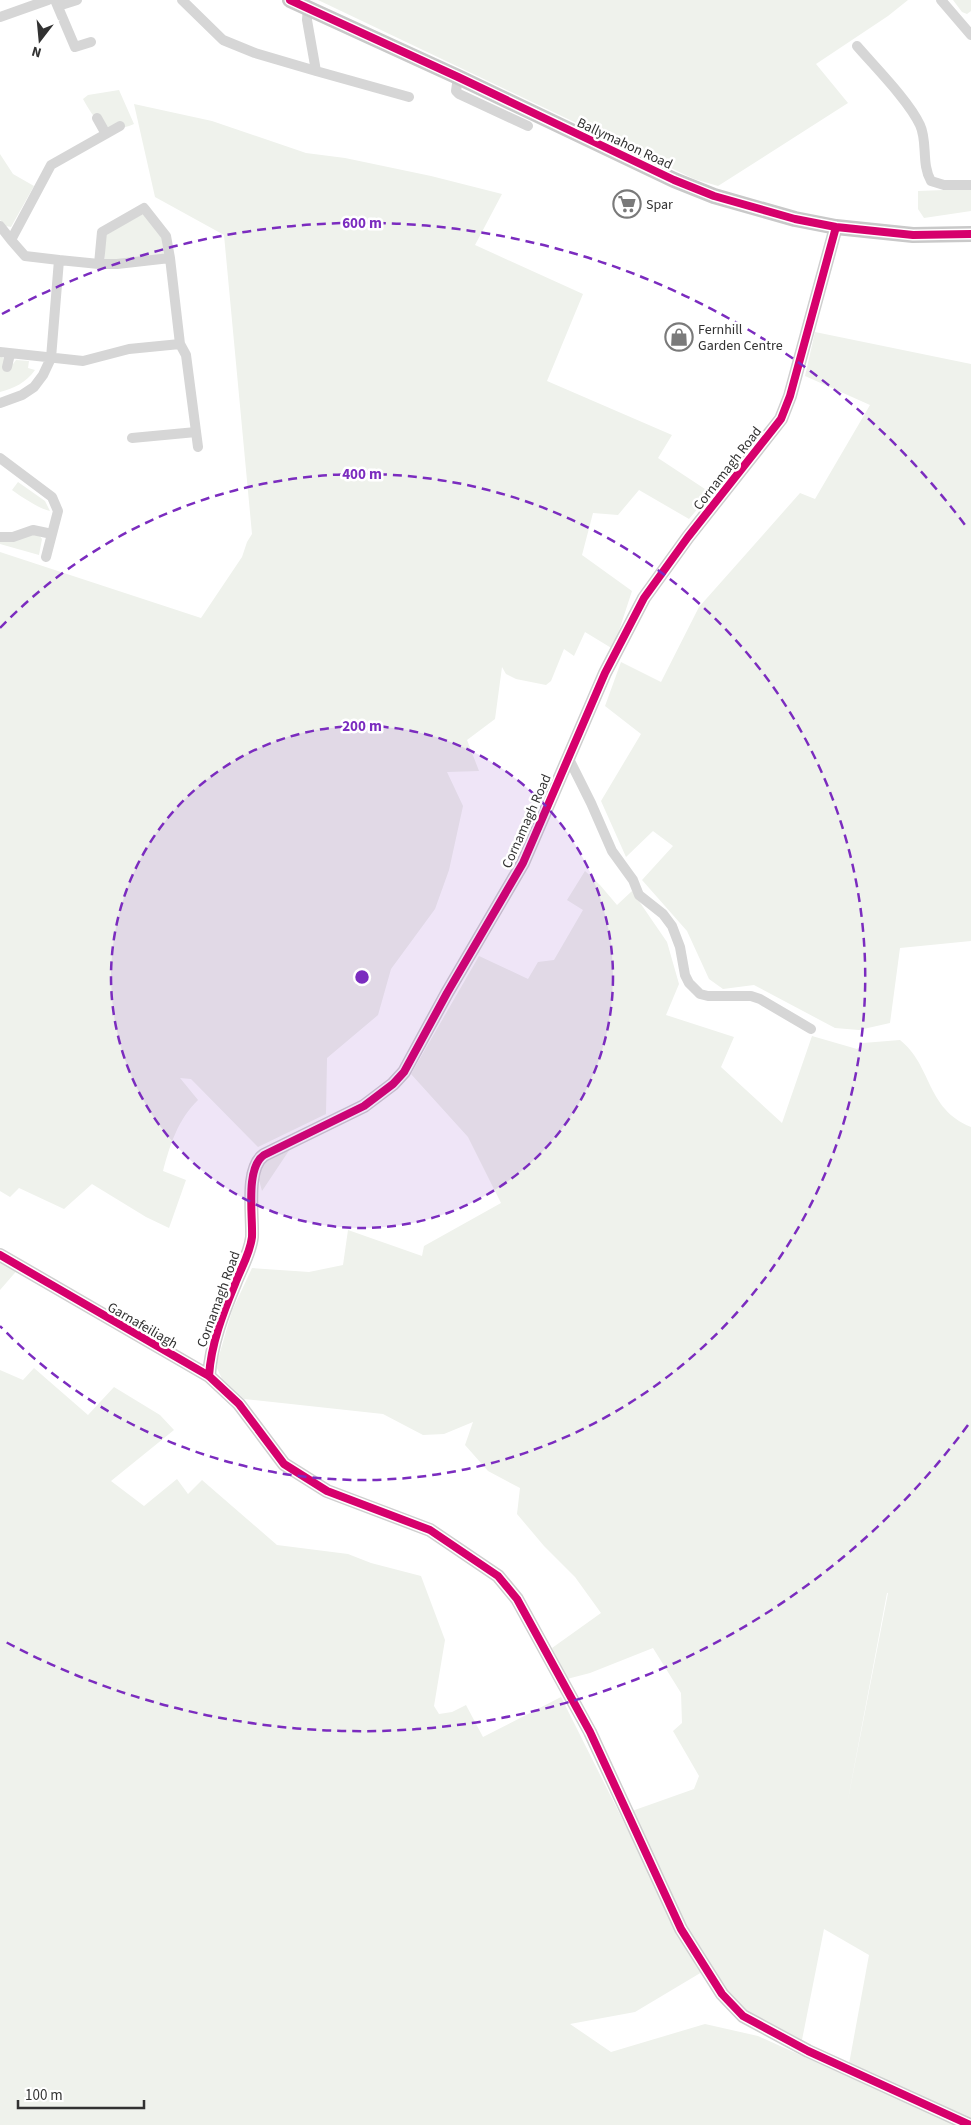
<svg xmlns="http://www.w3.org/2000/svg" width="971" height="2125" font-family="'Source Sans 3',sans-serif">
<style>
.green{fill:#eff2ec;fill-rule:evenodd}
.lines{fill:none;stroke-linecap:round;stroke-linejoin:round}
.street{stroke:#d6d6d6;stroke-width:10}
.secondary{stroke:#cfcfcf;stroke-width:14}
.primary{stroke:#c9c9c9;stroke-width:16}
.cycleway-casing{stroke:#fff;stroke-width:11}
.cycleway{stroke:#d6006c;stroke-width:8}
.ring{fill:none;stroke:#7b2cbf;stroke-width:2.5;stroke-dasharray:9 6}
.labels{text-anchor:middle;stroke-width:5;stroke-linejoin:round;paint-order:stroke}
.street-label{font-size:14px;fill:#323232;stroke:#fff}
.poi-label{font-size:14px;fill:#323232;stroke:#fff;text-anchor:start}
.centre{fill:#7b2cbf;stroke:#fff;stroke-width:2.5}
.ring-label{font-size:15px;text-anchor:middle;font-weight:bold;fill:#7b2cbf;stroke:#fff;stroke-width:5;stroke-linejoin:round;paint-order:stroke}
</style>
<rect width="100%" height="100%" fill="#fff"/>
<path class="green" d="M 318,0 L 908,0 L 888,16 L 816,64 L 848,103 L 718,186 L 694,179 Z
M 953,0 L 971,0 L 971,11 L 967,14 L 962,12 Z
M 119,90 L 134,124 C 106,136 95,121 83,99 L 88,95 Z
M 134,104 L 212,121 L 306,153 L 345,158 L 431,176 L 502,194 L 475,245 L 583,294 L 547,381 L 672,435 L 658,458 L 711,493 L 689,519 L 639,490 L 618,515 L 593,513 L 582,555 L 632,591 L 613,649 L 585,632 L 574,656 L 564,649 L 551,681 L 546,685 L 516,679 L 506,674 L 502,667 L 495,719 L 467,740 L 479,771 L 447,772 L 463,806 L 449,870 L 435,909 L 391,969 L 378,1015 L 327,1058 L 326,1114 L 258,1147 L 191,1079 L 180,1078 L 198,1100 C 178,1119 170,1145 163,1171 L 186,1180 L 169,1228 L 146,1217 L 92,1184 L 64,1209 L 19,1188 L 10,1197 L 0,1191 L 0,552 L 201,618 L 242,557 L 247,542 L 252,534 L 224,235 L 155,197 Z
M 0,154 L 13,174 L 34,186 L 11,227 L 6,226 L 0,220 Z
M 971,189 L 971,211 L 924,218 L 918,209 L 918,191 Z
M 143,214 L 164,239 L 164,255 L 114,261 L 105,259 L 105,235 Z
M 815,332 L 971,364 L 971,941 L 900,948 L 890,1023 L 859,1030 L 835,1028 L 754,985 L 723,989 L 709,979 L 687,931 L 642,880 L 673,846 L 653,831 L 626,857 L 601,801 L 641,734 L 605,706 L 621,662 L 661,682 L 699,607 L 800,493 L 815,499 L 870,405 L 805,376 Z
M 0,356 L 13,364 L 16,360 L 29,361 L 28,368 L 35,370 C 26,383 14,388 0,392 Z
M 18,482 L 45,501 L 50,511 C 40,509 23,498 12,490 Z
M 29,535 L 39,535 L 42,539 L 39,555 L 0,544 L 0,540 Z
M 585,871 L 600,885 L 617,905 L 632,891 L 667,942 L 679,984 L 666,1015 L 734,1037 L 721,1067 L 782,1123 L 812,1036 L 857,1049 L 863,1043 L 900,1040 C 932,1065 926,1109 971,1127 L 971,2121 L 849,2064 L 869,1955 L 824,1929 L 802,2040 L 743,2009 L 726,1990 L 694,1943 L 632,1811 L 694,1789 L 699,1776 L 673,1731 L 682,1723 L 681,1693 L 653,1648 L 590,1673 L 567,1679 L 552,1648 L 601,1613 L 575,1577 L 544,1546 L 517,1514 L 520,1488 L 488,1471 L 465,1445 L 473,1422 L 444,1434 L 423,1435 L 383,1414 L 244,1399 L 222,1379 L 216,1366 L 232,1311 L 252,1268 L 309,1272 L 343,1265 L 348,1230 L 422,1256 L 424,1246 L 501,1203 L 468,1137 L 411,1074 L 479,956 L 528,979 L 538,962 L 554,960 L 583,910 L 567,900 ZM 887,1593 L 888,1593 L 846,1810 Z
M 292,1146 L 262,1191 L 259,1180 L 262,1164 Z
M 0,1256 L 20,1267 L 0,1290 Z
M 34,1368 L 88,1415 L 114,1387 L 160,1415 L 174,1430 L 111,1481 L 144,1506 L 177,1479 L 188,1494 L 202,1480 L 277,1545 L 348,1554 L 371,1563 L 421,1576 L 445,1640 L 434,1706 L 439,1714 L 452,1712 L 466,1705 L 483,1737 L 561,1697 L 691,1956 L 702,1972 L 635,2012 L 570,2024 L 611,2052 L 705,2024 L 758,2036 L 955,2125 L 0,2125 L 0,1370 L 23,1380 Z"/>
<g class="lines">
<path class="street" d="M 55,0 L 75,47 L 91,42
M 182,0 L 223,40 L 255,53 L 316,71 L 307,20 L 308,7
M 941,0 L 971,35
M 58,6 L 77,0
M 0,17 L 48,0
M 857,46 C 875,67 909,101 920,125 C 928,142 921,164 931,181 L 944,185 L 971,185
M 316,71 L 409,97
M 458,77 L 456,91 L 459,94 L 528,126
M 97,118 L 106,134
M 0,226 L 11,240
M 59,260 L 99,264 L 102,232 L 144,208 L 166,236 L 170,258 L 117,264 L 99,264
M 180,344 L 186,355 L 198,447
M 0,352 L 83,361 L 129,349 L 180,344 L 170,258
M 7,367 L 10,354
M 0,403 L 22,395 L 34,387 L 43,375 L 51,358 L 59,260 L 25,256 L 11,240 L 51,165 L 120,126
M 132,438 L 196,432
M 0,458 L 52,497 L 58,511 L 52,534 L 33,530 L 13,537 L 0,537
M 46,557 L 52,534
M 568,757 L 591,803 L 612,851 L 633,880 L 639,895 L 663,914 L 672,926 L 680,947 L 685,975 L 689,983 L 700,994 L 708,996 L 751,996 L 760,999 L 811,1029"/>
<path class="secondary" d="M 0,1255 L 209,1376 L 239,1404 L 284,1464 L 327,1491 L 430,1530 L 498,1576 L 517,1599 L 590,1732 L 681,1929 L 722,1994 L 743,2016 L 808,2051 L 970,2125
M 209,1376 C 211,1344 223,1313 235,1284 C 241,1268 250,1254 252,1237 C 253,1216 245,1168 264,1155 L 364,1106 L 393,1084 L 404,1072 L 447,993 L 523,863 L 605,673 L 644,598 L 688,537 L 781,419 L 790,396 L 836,227"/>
<path class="primary" d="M 290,0 L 458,77 L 674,180 L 714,196 L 795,219 L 836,227 L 913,235 L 971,234"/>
<g class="cycleway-casing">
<path id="cycleway" d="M 290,0 L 458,77 L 674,180 L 714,196 L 795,219 L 836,227 L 913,235 L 971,234
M 0,1255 L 209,1376 L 239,1404 L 284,1464 L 327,1491 L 430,1530 L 498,1576 L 517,1599 L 590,1732 L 681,1929 L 722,1994 L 743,2016 L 808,2051 L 970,2125
M 209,1376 C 211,1344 223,1313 235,1284 C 241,1268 250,1254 252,1237 C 253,1216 245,1168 264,1155 L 364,1106 L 393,1084 L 404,1072 L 447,993 L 523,863 L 605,673 L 644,598 L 688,537 L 781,419 L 790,396 L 836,227"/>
</g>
<use href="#cycleway" class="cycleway"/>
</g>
<circle cx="362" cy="977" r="251" fill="#7b2cbf" fill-opacity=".12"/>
<g class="ring">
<circle cx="362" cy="977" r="251"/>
<path d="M0 628A503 503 0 1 1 0 1326"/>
<path d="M968 1425A754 754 0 0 1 2 1640M2 314A754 754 0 0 1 968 529"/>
</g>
<defs>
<g id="supermarket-ring" transform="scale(1.4375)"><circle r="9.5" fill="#fff" stroke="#7a7a7a" stroke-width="1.5"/><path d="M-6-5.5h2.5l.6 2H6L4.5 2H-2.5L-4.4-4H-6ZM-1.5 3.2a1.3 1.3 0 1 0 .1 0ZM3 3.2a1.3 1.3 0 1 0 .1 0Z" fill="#7a7a7a"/></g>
<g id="shop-ring" transform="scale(1.4375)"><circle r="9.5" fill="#fff" stroke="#7a7a7a" stroke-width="1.5"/><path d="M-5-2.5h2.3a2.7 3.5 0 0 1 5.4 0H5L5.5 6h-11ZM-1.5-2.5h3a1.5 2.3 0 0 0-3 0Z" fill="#7a7a7a"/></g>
</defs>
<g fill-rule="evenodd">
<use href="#supermarket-ring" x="627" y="204"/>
<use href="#shop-ring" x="679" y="337"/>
</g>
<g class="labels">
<g class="street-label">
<text transform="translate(625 143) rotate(25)" y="5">Ballymahon Road</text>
<text transform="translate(727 468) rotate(-52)" y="5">Cornamagh Road</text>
<text transform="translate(526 821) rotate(-66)" y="5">Cornamagh Road</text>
<text transform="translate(218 1299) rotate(-70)" y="5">Cornamagh Road</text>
<text transform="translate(143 1325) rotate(30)" y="5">Garnafeiliagh</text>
</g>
<g class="poi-label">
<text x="646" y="209">Spar</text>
<text x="698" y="334">Fernhill<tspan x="698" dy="16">Garden Centre</tspan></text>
</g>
</g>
<circle cx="362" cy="977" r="8" class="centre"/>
<g class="ring-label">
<text x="362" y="228">600 m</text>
<text x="362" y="479">400 m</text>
<text x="362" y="731">200 m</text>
</g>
<g transform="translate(40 40) rotate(196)" stroke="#ffffff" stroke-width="4" paint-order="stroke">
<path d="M0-4L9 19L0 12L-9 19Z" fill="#323232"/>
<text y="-8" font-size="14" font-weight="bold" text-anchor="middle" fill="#323232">N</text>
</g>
<path d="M18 2100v8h126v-8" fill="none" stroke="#323232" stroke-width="2.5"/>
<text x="25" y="2100" font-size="15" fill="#323232" stroke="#ffffff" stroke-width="4" paint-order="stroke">100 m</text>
</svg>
